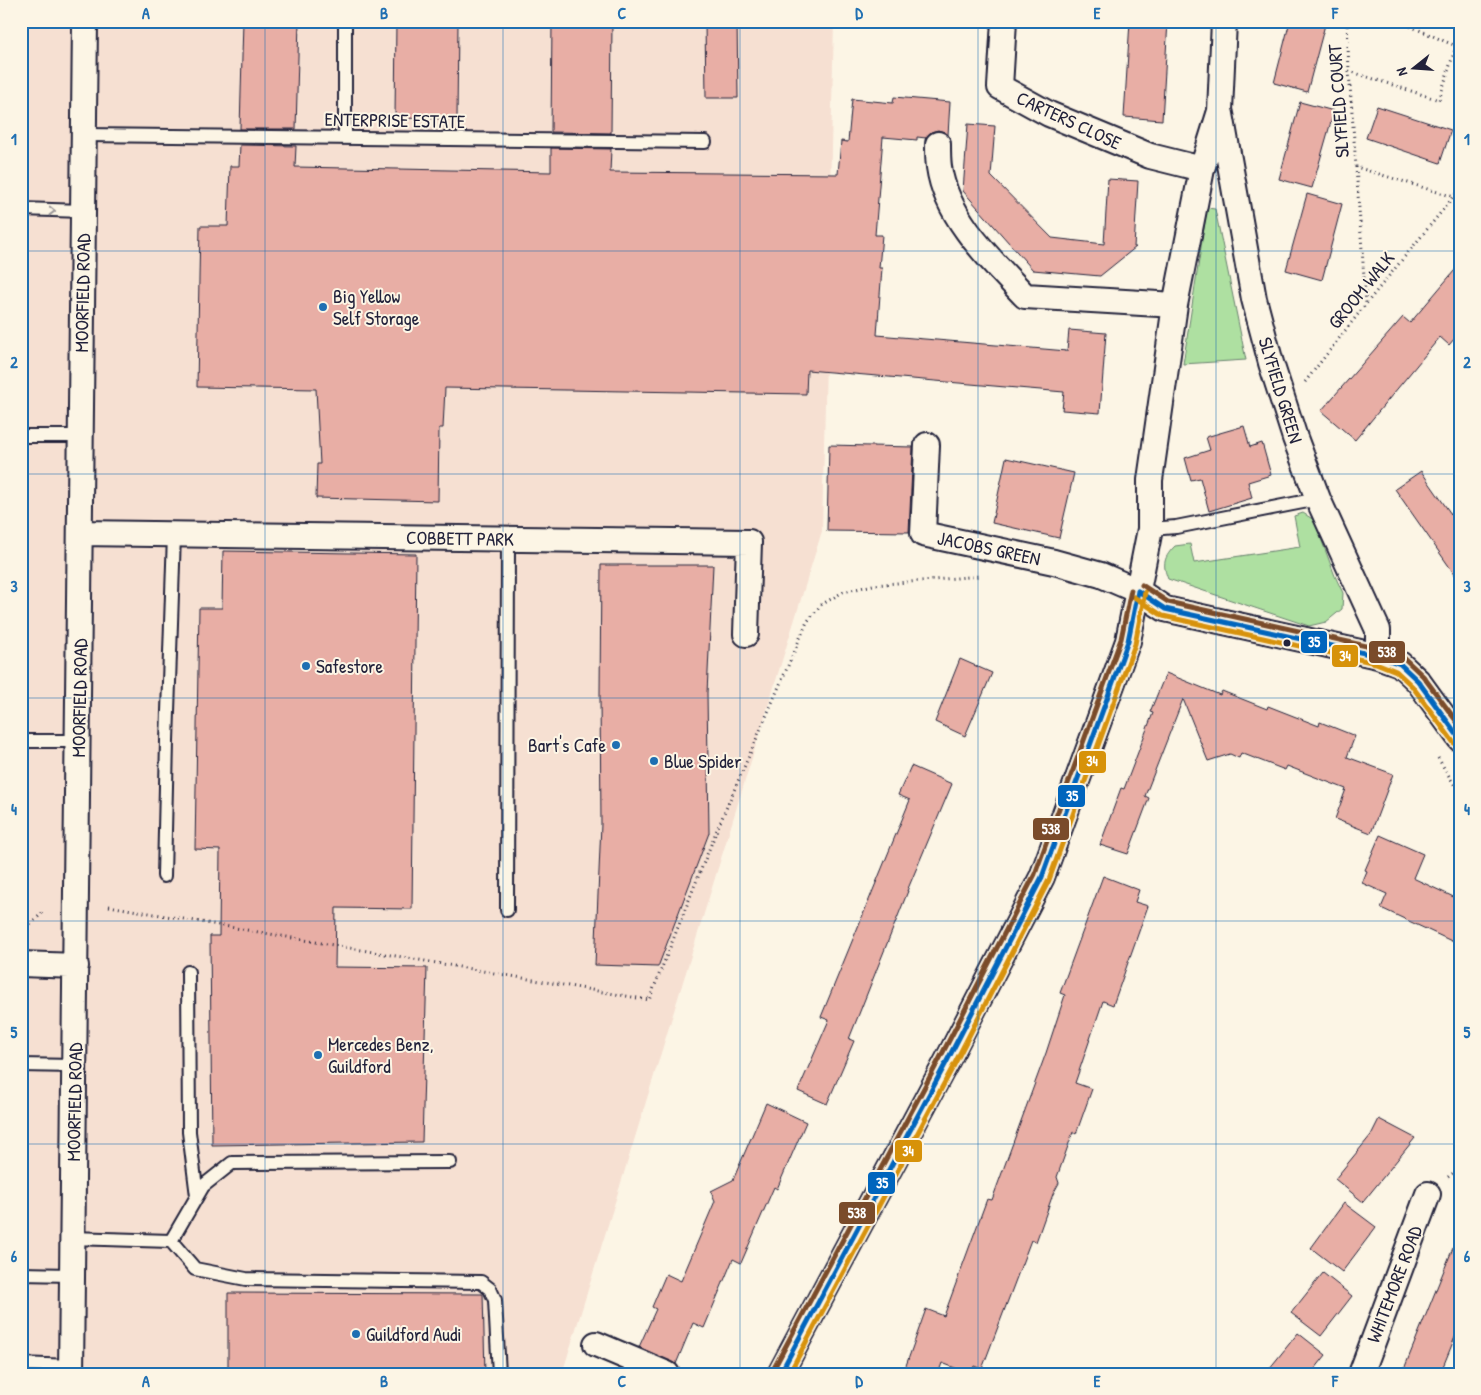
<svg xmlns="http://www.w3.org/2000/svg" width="1481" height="1395" font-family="'Patrick Hand',sans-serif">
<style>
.built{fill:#f6e0d2}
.green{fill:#aee0a1;stroke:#68816e}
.building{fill:#e8aea5;stroke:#22223b}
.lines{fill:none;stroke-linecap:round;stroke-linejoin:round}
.service-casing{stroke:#22223b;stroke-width:16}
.minor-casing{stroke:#22223b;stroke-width:28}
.path{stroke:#22223b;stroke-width:3;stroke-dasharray:1 4;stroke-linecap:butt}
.service{stroke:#fcf5e5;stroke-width:12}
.minor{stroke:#fcf5e5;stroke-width:24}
.bus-1-casing{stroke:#fcf5e5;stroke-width:9}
.bus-2-casing{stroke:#fcf5e5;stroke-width:9}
.bus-3-casing{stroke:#fcf5e5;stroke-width:9}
.bus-1{stroke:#0065bd;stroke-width:5}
.bus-2{stroke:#d79209;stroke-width:5}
.bus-3{stroke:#7a4b2a;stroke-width:5}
.oneway{stroke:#9a9698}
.grid{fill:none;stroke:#1f6fb2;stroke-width:1;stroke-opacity:0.55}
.poi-dot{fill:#1f6fb2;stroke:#fcf5e5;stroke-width:2}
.bus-dot{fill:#22223b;stroke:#fcf5e5;stroke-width:2}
.labels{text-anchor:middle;stroke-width:4;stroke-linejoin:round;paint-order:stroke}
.street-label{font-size:19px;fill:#22223b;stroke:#fcf5e5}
.poi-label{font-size:19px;fill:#22223b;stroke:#fcf5e5;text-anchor:start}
.line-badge{stroke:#fcf5e5;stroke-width:2}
.badge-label{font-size:14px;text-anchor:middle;font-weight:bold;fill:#fff}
.neatline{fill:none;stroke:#1f6fb2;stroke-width:2}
.grid-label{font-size:16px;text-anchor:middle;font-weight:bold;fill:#1f6fb2}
</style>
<rect width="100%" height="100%" fill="#fcf5e5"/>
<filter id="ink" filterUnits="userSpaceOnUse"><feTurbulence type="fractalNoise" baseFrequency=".02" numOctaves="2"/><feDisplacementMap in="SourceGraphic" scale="10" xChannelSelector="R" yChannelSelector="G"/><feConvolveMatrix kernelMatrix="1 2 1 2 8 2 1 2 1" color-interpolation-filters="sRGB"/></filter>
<g filter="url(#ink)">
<path class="built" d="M 21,21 L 834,21 L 822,531 L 562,1374 L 21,1374 Z"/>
<path class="green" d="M 1207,208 L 1215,209 L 1246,360 L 1183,364 Z
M 1303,513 L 1314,520 L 1335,576 L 1343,593 L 1342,609 L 1326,622 L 1309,626 L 1168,579 C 1162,564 1164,557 1175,546 L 1190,544 L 1194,563 L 1300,547 L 1294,516 Z"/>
<path class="building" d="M 243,21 L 299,21 L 296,129 L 240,129 Z
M 396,21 L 458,21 L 457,119 L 395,118 Z
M 552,21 L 612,21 L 611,133 L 551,132 Z
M 705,21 L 737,21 L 738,98 L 706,98 Z
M 1130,21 L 1168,21 L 1162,120 L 1124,117 Z
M 1290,21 L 1326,21 L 1307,92 L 1274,83 Z
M 894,97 L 950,102 L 948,135 L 944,132 L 938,130 L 931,132 L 926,138 L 917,137 L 917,140 L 883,137 L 875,235 L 882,235 L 879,268 L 882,268 L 877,335 L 1067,351 L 1069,330 L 1106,333 L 1100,413 L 1062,410 L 1064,392 L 807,370 L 806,394 L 445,388 L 443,428 L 439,428 L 438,501 L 316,498 L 317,464 L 320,464 L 316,389 L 197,387 L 200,226 L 228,226 L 230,166 L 239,166 L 240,145 L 296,146 L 295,167 L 551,172 L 551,148 L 611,149 L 610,172 L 838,174 L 841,141 L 848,142 L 852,99 L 893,103 Z
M 1300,102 L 1334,111 L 1312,188 L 1279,179 Z
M 1377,106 L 1451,130 L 1440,163 L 1366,138 Z
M 968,124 L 995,126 L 991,176 L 1052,238 L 1104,244 L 1108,179 L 1138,181 L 1134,247 L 1136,247 L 1100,276 L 1033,270 L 963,191 Z
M 1307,194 L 1342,204 L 1322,280 L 1286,270 Z
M 1460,264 L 1460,332 L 1449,345 L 1440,337 L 1355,440 L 1321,411 L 1403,317 L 1410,323 Z
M 1244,426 L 1250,447 L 1262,443 L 1271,475 L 1248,482 L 1252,498 L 1209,511 L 1200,478 L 1191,480 L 1185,458 L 1210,450 L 1206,437 Z
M 829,445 L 913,447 L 909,532 L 827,531 Z
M 1006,458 L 1074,473 L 1059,538 L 992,523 Z
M 1421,471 L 1460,527 L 1460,582 L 1395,489 Z
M 223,551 L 416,554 L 412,909 L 336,908 L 335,967 L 427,968 L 422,1142 L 212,1145 L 210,936 L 219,936 L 220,850 L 195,849 L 199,608 L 222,608 Z
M 601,565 L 713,565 L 707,693 L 709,833 L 658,967 L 595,965 L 601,824 L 600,694 Z
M 960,659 L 992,673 L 965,736 L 935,722 Z
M 1166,673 L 1220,695 L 1222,691 L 1267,709 L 1268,706 L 1319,726 L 1320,722 L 1355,736 L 1347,757 L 1393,774 L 1371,833 L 1335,819 L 1346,789 L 1287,766 L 1285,770 L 1241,753 L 1239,758 L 1230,754 L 1208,761 L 1183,699 L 1145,796 L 1149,798 L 1128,854 L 1100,845 L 1121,788 L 1124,789 L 1153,713 L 1150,712 Z
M 911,766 L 952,784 L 907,891 L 908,891 L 849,1039 L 854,1041 L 827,1104 L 798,1091 L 829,1020 L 821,1017 L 910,800 L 898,795 Z
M 1380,835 L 1423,854 L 1413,878 L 1460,900 L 1460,945 L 1381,908 L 1387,894 L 1362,883 L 1367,871 L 1365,870 Z
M 1103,876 L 1139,890 L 1135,902 L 1148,906 L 1113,1005 L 1103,1001 L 1075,1083 L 1092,1089 L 1076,1134 L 1073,1132 L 1057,1177 L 1059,1183 L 1053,1194 L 1036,1242 L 1031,1240 L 982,1369 L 974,1366 L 971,1374 L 942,1363 L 938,1374 L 903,1374 L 926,1309 L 944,1316 L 987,1199 L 992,1200 L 1046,1053 L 1065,995 L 1060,993 Z
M 766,1103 L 806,1122 L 777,1189 L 774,1187 L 741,1263 L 733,1259 L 704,1328 L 693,1323 L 676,1364 L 639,1347 L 656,1309 L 652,1307 L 666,1274 L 681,1281 L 715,1201 L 711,1191 L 733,1180 Z
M 1379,1119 L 1415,1138 L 1363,1202 L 1335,1179 L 1371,1135 Z
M 1344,1203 L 1376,1227 L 1342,1272 L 1311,1248 Z
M 1459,1233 L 1460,1325 L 1440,1374 L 1402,1374 Z
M 1323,1273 L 1352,1296 L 1321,1336 L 1291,1313 Z
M 228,1293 L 483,1294 L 485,1374 L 228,1374 Z
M 1298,1333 L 1326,1355 L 1311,1374 L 1265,1374 Z"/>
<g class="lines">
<g class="service-casing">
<path id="service" d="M 84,135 L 705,142
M 345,138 L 345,23
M 21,209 L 83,211
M 21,436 L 80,436
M 1150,529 L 1176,527 L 1318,499
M 21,741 L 78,741
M 164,876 L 167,741 L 174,535
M 507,910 L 508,539
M 188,972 L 189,1132 L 197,1196
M 21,1065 L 74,1066
M 71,1238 L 171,1241 L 203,1186 L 232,1163 L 450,1162
M 171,1241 L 195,1269 L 246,1279 L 481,1282 L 490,1289 L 495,1300 L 499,1374
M 21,1274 L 71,1275
M 21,1364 L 71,1366"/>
</g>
<g class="minor-casing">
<path id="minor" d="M 1004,21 L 1000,87 L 1049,114 L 1150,156 L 1202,169
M 1221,114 L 1254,299 L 1271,363 L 1295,438 L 1318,499 L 1378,630 L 1378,656
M 938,144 C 938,152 938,160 939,167 C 946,218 992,261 1025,296 L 1175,305
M 927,445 L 923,534 L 1054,562 L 1101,575 L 1138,591 L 1165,609 L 1378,656 L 1400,664 L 1418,681 L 1460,739
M 80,533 L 749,542 L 746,634
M 21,964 L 76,966
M 596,1344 L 667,1374
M 71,1374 L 85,21
M 780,1374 L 947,1061 L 1042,877 L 1128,641 L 1150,529 L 1150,480 L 1175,305 L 1202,169 L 1220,111 L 1224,21
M 1361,1374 L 1428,1194"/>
</g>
<path class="path" d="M 1347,21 L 1349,71 L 1356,167 L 1454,197
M 1349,71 L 1439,100 L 1456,46 L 1398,21
M 1356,167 L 1366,304
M 1305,382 L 1366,304 L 1460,189
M 1438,758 L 1460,794
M 109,906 L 649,1000 L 716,832 L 807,622 L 821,605 L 843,592 L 873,585 L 980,576
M 21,927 L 32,923 L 43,912
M 1448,1177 L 1460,1168"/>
<use href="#service" class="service"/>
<use href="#minor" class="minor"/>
<g class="bus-1-casing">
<path id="bus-1" d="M 1138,591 L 1165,609 L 1378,656 L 1400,664 L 1418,681 L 1460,739
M 780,1374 L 947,1061 L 1042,877 L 1128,641 L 1138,591"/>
</g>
<g class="bus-2-casing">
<path id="bus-2" d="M 1134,597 L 1163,616 L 1376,663 L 1396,671 L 1412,686 L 1454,743
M 789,1374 L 954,1065 L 1049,880 L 1135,644 L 1145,592"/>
</g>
<g class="bus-3-casing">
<path id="bus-3" d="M 1142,585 L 1168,602 L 1380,649 L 1404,658 L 1423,676 L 1460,726
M 773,1370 L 940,1058 L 1035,874 L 1121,639 L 1131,590"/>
</g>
<use href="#bus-1" class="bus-1"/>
<use href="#bus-2" class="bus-2"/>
<use href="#bus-3" class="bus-3"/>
</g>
<defs><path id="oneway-chevron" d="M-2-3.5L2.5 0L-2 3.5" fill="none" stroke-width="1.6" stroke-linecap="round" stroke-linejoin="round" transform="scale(1.25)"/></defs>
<use class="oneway" href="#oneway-chevron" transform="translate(52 211) rotate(1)"/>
</g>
<path class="grid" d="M 265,21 L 265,1374M 503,21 L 503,1374M 740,21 L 740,1374M 978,21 L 978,1374M 1216,21 L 1216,1374M 21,251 L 1460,251M 21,474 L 1460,474M 21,698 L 1460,698M 21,921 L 1460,921M 21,1144 L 1460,1144"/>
<g class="poi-dot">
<circle cx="323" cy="307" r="5"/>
<circle cx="306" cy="666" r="5"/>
<circle cx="616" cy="745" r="5"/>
<circle cx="654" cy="761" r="5"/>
<circle cx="318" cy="1055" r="5"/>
<circle cx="356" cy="1334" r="5"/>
</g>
<circle class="bus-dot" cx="1287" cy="643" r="4.5"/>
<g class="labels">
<g class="street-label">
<text transform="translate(1338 101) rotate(-94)" y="7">SLYFIELD COURT</text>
<text transform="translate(395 120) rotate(1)" y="7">ENTERPRISE ESTATE</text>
<text transform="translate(1069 120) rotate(25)" y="7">CARTERS CLOSE</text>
<text transform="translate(1361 290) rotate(-51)" y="7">GROOM WALK</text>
<text transform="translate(82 293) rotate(-89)" y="7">MOORFIELD ROAD</text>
<text transform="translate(1281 390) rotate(73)" y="7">SLYFIELD GREEN</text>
<text transform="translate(460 538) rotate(1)" y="7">COBBETT PARK</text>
<text transform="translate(989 548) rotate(12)" y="7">JACOBS GREEN</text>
<text transform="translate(79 698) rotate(-89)" y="7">MOORFIELD ROAD</text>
<text transform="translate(74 1102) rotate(-89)" y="7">MOORFIELD ROAD</text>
<text transform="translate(1394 1284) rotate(-69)" y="7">WHITEMORE ROAD</text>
</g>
<g class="poi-label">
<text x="333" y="303">Big Yellow<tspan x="333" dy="22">Self Storage</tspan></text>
<text x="316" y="673">Safestore</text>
<text x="606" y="752" text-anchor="end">Bart's Cafe</text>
<text x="664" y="768">Blue Spider</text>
<text x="328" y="1051">Mercedes Benz,<tspan x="328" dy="22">Guildford</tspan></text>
<text x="366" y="1341">Guildford Audi</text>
</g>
</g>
<g class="line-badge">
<rect x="1300" y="630" width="28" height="24" rx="5" fill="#0065bd"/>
<rect x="1368" y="640" width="38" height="24" rx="5" fill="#7a4b2a"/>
<rect x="1331" y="644" width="28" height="24" rx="5" fill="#d79209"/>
<rect x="1078" y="750" width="29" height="24" rx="5" fill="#d79209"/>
<rect x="1057" y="784" width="29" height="24" rx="5" fill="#0065bd"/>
<rect x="1032" y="817" width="38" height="24" rx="5" fill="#7a4b2a"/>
<rect x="894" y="1139" width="29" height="24" rx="5" fill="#d79209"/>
<rect x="867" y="1171" width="29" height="24" rx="5" fill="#0065bd"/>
<rect x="838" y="1201" width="38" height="24" rx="5" fill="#7a4b2a"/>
</g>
<g class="badge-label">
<text x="1314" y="647">35</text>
<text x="1387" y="657">538</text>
<text x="1345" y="661">34</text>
<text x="1092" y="766">34</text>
<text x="1072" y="801">35</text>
<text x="1051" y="834">538</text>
<text x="908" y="1156">34</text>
<text x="882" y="1188">35</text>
<text x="857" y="1218">538</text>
</g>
<rect width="1481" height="1395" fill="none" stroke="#fcf5e5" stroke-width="55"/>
<g transform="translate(1414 68) rotate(253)" stroke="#fcf5e5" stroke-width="4" paint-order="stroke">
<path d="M0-4L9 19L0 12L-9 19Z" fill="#22223b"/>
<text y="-8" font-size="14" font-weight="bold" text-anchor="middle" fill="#22223b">N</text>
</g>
<rect x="28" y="28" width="1426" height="1340" class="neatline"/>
<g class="grid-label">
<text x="146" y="19">A</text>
<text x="384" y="19">B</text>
<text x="622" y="19">C</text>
<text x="859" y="19">D</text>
<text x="1097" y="19">E</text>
<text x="1335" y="19">F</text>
<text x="14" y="145">1</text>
<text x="1467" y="145">1</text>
<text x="14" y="368">2</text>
<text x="1467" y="368">2</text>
<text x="14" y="592">3</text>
<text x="1467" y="592">3</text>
<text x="14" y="815">4</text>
<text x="1467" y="815">4</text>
<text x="14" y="1038">5</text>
<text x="1467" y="1038">5</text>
<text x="14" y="1262">6</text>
<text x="1467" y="1262">6</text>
<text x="146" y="1387">A</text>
<text x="384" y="1387">B</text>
<text x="622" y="1387">C</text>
<text x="859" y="1387">D</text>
<text x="1097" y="1387">E</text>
<text x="1335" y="1387">F</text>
</g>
</svg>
